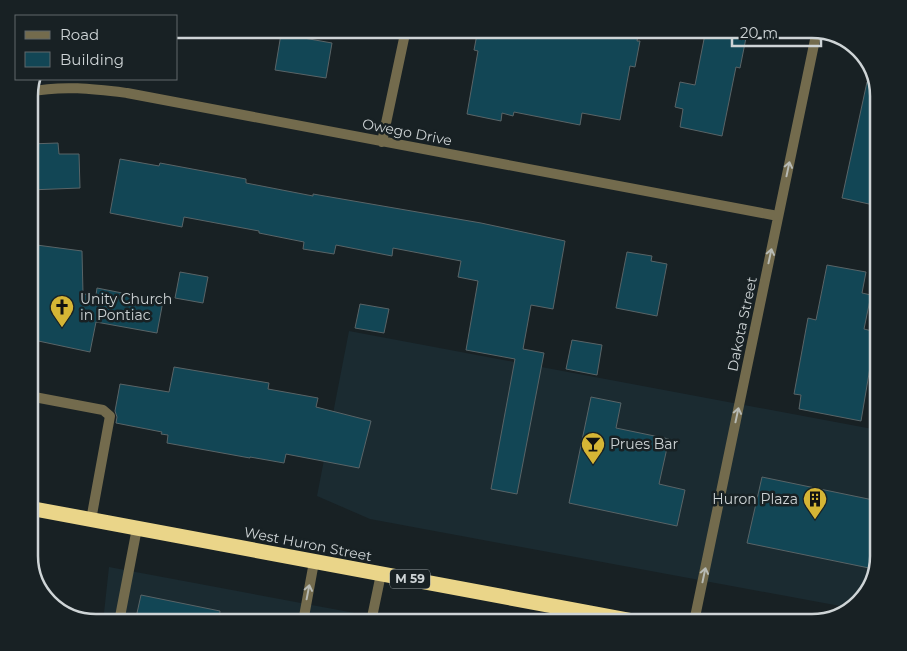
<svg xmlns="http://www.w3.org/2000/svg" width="907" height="651" font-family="Montserrat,sans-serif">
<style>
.built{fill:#1b2b31}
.building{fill:#124655;stroke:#596467}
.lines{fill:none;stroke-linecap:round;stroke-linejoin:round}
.lane{stroke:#736b4d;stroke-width:10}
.street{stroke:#736b4d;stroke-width:10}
.highway{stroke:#ead589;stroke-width:15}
.oneway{stroke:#b7bab4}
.labels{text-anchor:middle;stroke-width:5;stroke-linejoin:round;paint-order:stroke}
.shield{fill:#182124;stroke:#979ea1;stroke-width:1}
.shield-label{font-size:12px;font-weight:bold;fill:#ced4d6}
.street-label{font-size:14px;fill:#ced4d6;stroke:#182124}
.poi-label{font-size:14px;fill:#ced4d6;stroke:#182124;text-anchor:start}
.rim{fill:none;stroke:#ced4d6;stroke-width:2.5}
</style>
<rect width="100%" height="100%" fill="#182124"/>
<path class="built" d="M 349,331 L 878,430 L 878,556 L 865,596 L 851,608 L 370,519 L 317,496 Z
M 109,567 L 403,622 L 103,622 Z"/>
<path class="building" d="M 478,29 L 500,29 L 544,37 L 544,29 L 639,29 L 637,41 L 640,41 L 635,67 L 630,66 L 620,120 L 582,113 L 580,125 L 514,112 L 513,116 L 502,113 L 501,121 L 467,114 L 478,51 L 474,50 Z
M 706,29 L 726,29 L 747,33 L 740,68 L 736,67 L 722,136 L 680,127 L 683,109 L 675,107 L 680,82 L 695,85 Z
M 281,34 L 332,43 L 326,78 L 275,70 Z
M 867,82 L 875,83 L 878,95 L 878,206 L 842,198 Z
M 58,143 L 59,154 L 79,154 L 80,188 L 29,190 L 29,144 Z
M 120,159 L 159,166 L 160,163 L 246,179 L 246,183 L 313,196 L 313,194 L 481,223 L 565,241 L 553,309 L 531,305 L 523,349 L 544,353 L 517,494 L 491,489 L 515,359 L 466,350 L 478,281 L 458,277 L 461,261 L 393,248 L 392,256 L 336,245 L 334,254 L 303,249 L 304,242 L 259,233 L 259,231 L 184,217 L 182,227 L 110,213 Z
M 29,244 L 82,251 L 83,294 L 96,295 L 97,288 L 163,301 L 157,333 L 96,322 L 90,352 L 29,339 Z
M 627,252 L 652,256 L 651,261 L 667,264 L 657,316 L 616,308 Z
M 827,265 L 866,272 L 862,293 L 871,295 L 864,329 L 876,332 L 861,421 L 799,409 L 801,395 L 794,394 L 808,318 L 816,320 Z
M 180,272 L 208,277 L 203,303 L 175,298 Z
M 360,304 L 389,309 L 384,333 L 355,328 Z
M 572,340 L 602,345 L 597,375 L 566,369 Z
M 174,367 L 269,383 L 268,389 L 318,398 L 316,407 L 371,421 L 359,468 L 286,454 L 284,463 L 250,457 L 250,458 L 167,443 L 168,435 L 161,434 L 162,432 L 116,423 L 117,417 L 115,411 L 120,384 L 169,392 Z
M 591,397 L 621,403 L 616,428 L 669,439 L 659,484 L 685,490 L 677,526 L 569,503 Z
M 762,477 L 878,501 L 878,556 L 874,569 L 747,543 Z
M 141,595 L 220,611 L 219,622 L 135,622 Z"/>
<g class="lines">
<path class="lane" d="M 29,396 L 103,410 L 110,416 L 91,520
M 119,622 L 137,528
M 303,622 L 314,562
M 371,622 L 381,574"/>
<path class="street" d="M 29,92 C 62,85 94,89 127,93 L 778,216
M 382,142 L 406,29
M 694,622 L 817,30"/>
<path class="highway" d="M 29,508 L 639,622"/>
</g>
<defs><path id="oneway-shaft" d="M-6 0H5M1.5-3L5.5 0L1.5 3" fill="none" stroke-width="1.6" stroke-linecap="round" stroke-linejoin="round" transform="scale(1.25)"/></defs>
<g class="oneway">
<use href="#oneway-shaft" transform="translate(788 169) rotate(-78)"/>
<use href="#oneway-shaft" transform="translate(770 256) rotate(-78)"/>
<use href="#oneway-shaft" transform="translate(737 415) rotate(-78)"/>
<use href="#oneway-shaft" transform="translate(704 575) rotate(-78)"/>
<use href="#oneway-shaft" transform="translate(308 592) rotate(-79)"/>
</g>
<defs>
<g id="church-pin" transform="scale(1.25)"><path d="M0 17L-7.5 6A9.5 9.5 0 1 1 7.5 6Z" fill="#d5b535" stroke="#182124"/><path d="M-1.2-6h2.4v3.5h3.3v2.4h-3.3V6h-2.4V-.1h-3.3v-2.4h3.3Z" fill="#111"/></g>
<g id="bar-pin" transform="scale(1.25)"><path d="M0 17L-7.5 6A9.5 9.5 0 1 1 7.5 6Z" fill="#d5b535" stroke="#182124"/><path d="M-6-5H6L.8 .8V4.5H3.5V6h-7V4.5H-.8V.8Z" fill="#111"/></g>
<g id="building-pin" transform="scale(1.25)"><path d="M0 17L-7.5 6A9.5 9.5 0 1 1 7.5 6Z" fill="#d5b535" stroke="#182124"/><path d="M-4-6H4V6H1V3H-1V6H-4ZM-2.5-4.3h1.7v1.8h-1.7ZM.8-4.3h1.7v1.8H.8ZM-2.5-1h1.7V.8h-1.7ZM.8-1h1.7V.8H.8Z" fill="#111"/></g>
</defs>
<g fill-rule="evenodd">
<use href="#church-pin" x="62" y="307"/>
<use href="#bar-pin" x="593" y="444"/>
<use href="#building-pin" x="815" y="499"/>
</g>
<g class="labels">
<rect class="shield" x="390" y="569.5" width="40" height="19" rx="4"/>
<g class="shield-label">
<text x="410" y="583">M 59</text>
</g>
<g class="street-label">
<text transform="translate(407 132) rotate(11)" y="5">Owego Drive</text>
<text transform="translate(742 324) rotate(-78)" y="5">Dakota Street</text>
<text transform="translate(308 544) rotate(11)" y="5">West Huron Street</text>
</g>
<g class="poi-label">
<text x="80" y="304">Unity Church<tspan x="80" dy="16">in Pontiac</tspan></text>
<text x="610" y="449">Prues Bar</text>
<text x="798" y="504" text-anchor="end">Huron Plaza</text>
</g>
</g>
<path d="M0 0H907V651H0ZM96 38H812A58 58 0 0 1 870 96V556A58 58 0 0 1 812 614H96A58 58 0 0 1 38 556V96A58 58 0 0 1 96 38Z" fill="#182124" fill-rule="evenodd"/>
<path class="rim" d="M96 38H812A58 58 0 0 1 870 96V556A58 58 0 0 1 812 614H96A58 58 0 0 1 38 556V96A58 58 0 0 1 96 38Z"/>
<rect x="15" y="15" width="162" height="65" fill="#182124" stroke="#61696b"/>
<rect x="25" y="31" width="25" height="8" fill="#736b4d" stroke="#61696b"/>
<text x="60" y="40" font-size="15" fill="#ced4d6">Road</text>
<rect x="25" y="52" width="25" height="15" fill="#124655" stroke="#61696b"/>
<text x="60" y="65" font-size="15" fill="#ced4d6">Building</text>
<path d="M732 38v8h89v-8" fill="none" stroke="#ced4d6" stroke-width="2.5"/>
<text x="740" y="38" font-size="15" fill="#ced4d6" stroke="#182124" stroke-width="4" paint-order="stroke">20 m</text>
</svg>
